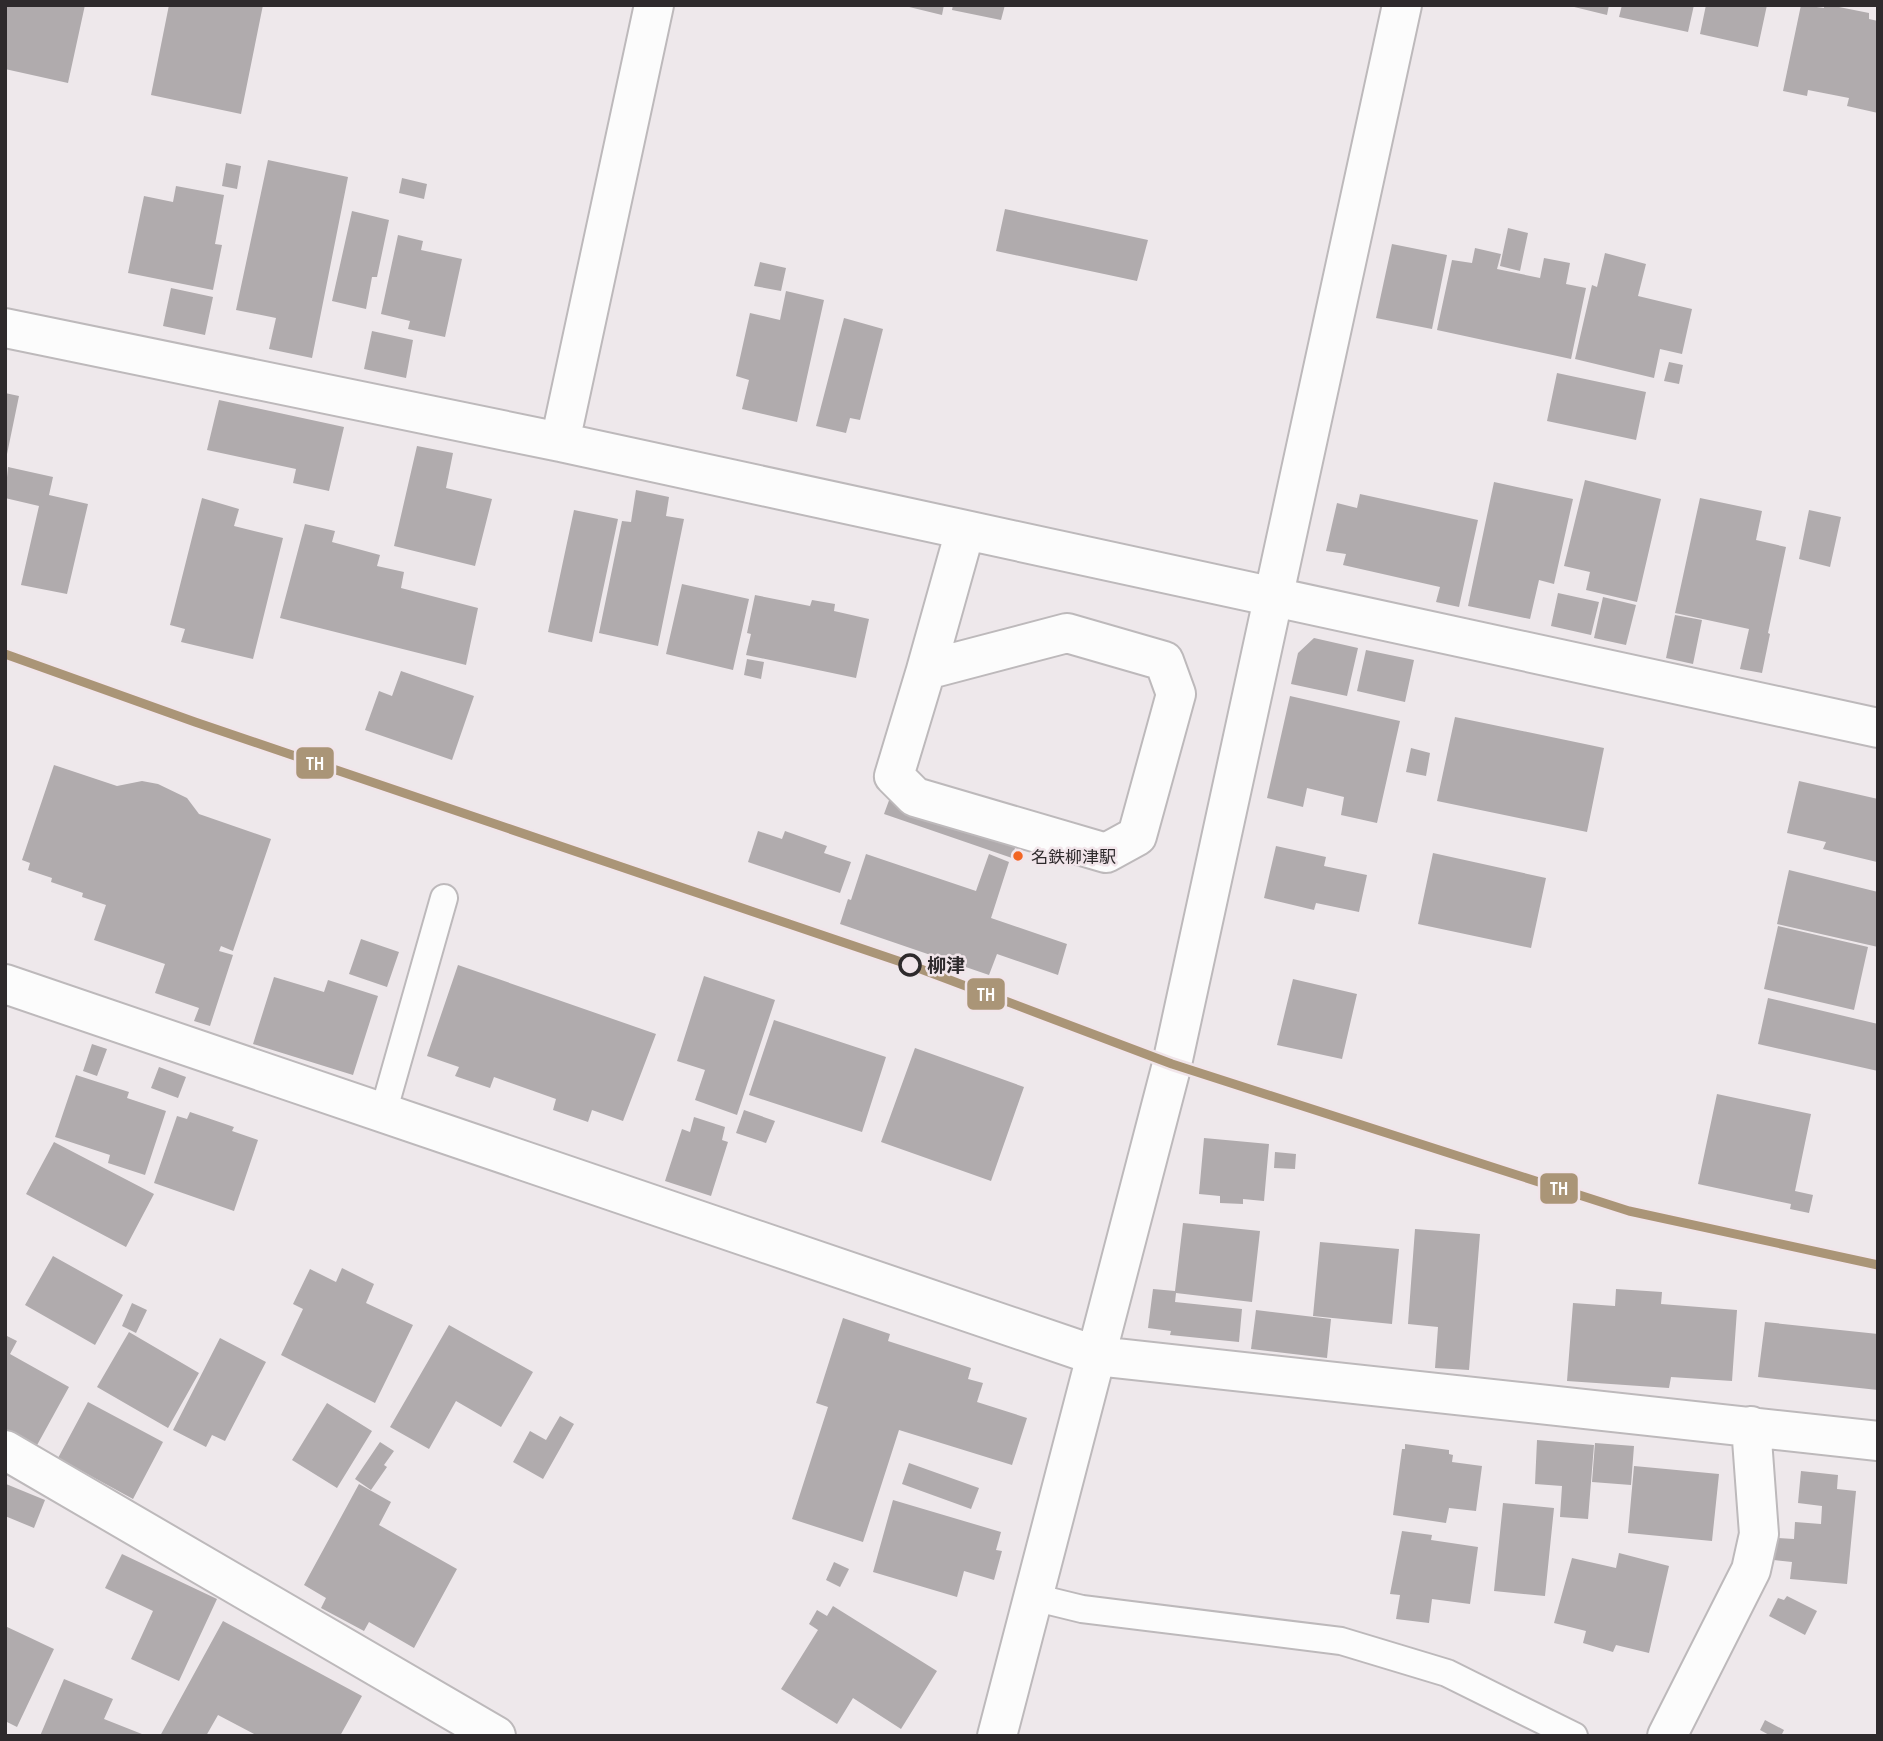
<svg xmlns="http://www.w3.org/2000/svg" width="1883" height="1741" font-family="'Sofia Sans Condensed','Noto Sans JP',sans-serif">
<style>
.building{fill:#b0abad}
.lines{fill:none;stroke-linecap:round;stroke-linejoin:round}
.lane-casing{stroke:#bdb9bb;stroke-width:30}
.street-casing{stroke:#bdb9bb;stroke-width:42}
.lane{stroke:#fcfcfc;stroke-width:26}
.street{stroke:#fcfcfc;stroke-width:38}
.rail-1-casing{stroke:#f1e5ea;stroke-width:14}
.rail-1{stroke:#aa9577;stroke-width:9}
.bus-dot{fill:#f26522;stroke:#f1e5ea;stroke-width:2.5}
.stop-dot{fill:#f1e5ea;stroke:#2e2a2c;stroke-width:3.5}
.labels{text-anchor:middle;stroke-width:5;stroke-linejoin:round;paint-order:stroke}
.bus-label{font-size:17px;fill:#2e2a2c;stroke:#f1e5ea;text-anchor:start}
.stop-label{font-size:19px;font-weight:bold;fill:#2e2a2c;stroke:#f1e5ea;text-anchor:start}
.line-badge{stroke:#f1e5ea;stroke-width:2.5}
.badge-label{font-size:19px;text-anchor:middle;font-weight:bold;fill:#fff}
</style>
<rect width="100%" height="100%" fill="#eee8eb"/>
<path class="building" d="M 5,5 L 85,5 L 68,83 L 5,69 Z
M 169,5 L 263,5 L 241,114 L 151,95 Z
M 901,5 L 944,5 L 942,15 Z
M 953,5 L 1005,5 L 1001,20 L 952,10 Z
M 1566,5 L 1609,5 L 1607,15 Z
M 1622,5 L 1694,5 L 1688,32 L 1619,17 Z
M 1706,5 L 1767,5 L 1758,47 L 1700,34 Z
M 1801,5 L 1824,8 L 1824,5 L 1829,5 L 1869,13 L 1869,19 L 1878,21 L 1878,113 L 1847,106 L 1849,98 L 1808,90 L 1807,96 L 1783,91 Z
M 268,160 L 348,177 L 312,358 L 269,349 L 276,318 L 236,310 Z
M 226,163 L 241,166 L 237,189 L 222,186 Z
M 402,178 L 427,184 L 424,199 L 399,193 Z
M 176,186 L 224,195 L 215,244 L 222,245 L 213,290 L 128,273 L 144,196 L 173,202 Z
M 1005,209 L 1148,240 L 1137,281 L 996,251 Z
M 352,211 L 389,220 L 377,277 L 372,277 L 366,309 L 332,301 Z
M 1508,228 L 1528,233 L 1520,271 L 1500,266 Z
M 398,235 L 423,241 L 421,250 L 462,259 L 445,337 L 408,329 L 410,321 L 381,314 Z
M 1392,244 L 1447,255 L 1432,329 L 1376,318 Z
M 1475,248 L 1501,254 L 1497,269 L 1540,278 L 1544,258 L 1570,263 L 1566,284 L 1586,288 L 1571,359 L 1437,330 L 1452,260 L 1472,263 Z
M 1605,253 L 1646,264 L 1638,296 L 1692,309 L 1682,354 L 1660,349 L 1654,378 L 1575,359 L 1592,285 L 1597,287 Z
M 760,262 L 786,268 L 781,291 L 754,286 Z
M 171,288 L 213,297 L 205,335 L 163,326 Z
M 786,291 L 824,300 L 797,422 L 742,409 L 749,380 L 736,376 L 750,313 L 780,320 Z
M 844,318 L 883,329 L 860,420 L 850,418 L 846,433 L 816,426 Z
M 372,331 L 413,340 L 406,378 L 364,369 Z
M 1669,362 L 1683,365 L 1679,384 L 1664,381 Z
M 1557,373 L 1646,392 L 1636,440 L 1547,421 Z
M 5,393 L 19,396 L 6,459 L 5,459 Z
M 219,400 L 344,427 L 329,491 L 293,483 L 296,469 L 207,450 Z
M 417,446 L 453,453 L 446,488 L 492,499 L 475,566 L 394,546 Z
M 8,467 L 53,477 L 49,495 L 88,504 L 67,594 L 21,585 L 39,506 L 5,498 Z
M 1585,480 L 1661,499 L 1637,602 L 1586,590 L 1590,572 L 1564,566 Z
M 1494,482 L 1573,499 L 1554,584 L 1539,580 L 1530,619 L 1468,606 Z
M 636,490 L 669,497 L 666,516 L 684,519 L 658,646 L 599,633 L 622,521 L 631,522 Z
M 1360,494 L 1478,520 L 1459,607 L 1436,602 L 1440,587 L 1343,565 L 1346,554 L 1326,551 L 1337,503 L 1357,508 Z
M 202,498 L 239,509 L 234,526 L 283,538 L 253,659 L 181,642 L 185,629 L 170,625 Z
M 1700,498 L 1762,511 L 1756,540 L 1786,547 L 1768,633 L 1770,634 L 1762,673 L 1740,669 L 1749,629 L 1675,613 Z
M 574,510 L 618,519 L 592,642 L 548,632 Z
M 1809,510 L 1841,517 L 1830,567 L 1799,559 Z
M 305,524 L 335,531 L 332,542 L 380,555 L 377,566 L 404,572 L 401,588 L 478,608 L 466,665 L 280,618 Z
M 682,584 L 749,599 L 733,670 L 666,654 Z
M 1558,593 L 1599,602 L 1591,635 L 1551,626 Z
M 755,595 L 810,606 L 812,600 L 835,604 L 834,611 L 869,619 L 856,678 L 746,655 L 751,634 L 747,633 Z
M 1603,597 L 1636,605 L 1626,645 L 1594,638 Z
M 1675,615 L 1702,620 L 1693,664 L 1666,658 Z
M 1314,638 L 1358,648 L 1347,696 L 1291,684 L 1298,653 Z
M 1366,650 L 1414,660 L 1405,702 L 1357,691 Z
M 747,659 L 764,662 L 761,679 L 744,675 Z
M 401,671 L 474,696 L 452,760 L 365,730 L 379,691 L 392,696 Z
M 1290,696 L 1400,721 L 1377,823 L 1341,815 L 1344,797 L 1307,788 L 1303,807 L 1267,798 Z
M 1455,717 L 1604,748 L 1587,832 L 1437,801 Z
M 1411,748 L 1430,753 L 1426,776 L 1406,772 Z
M 54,765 L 117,786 L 142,781 L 158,784 L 187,798 L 199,814 L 271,839 L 233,951 L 221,946 L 219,951 L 233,955 L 210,1026 L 194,1021 L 199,1008 L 155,993 L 165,964 L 94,940 L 106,905 L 82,897 L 83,893 L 51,882 L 52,878 L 28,870 L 30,863 L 22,860 Z
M 1799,781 L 1878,799 L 1877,862 L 1823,849 L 1826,842 L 1787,833 Z
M 891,795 L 1018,838 L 1012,858 L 884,814 Z
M 758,831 L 782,839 L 785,831 L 827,846 L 824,853 L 851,862 L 840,893 L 748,862 Z
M 1276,846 L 1326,857 L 1324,866 L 1367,875 L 1359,912 L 1316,903 L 1314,910 L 1264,898 Z
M 1433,853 L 1546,878 L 1531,948 L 1418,924 Z
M 866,854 L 976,891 L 989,854 L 1009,862 L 991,918 L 1067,944 L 1058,975 L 997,954 L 989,975 L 840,924 L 848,899 L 851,900 Z
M 1789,870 L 1878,892 L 1878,947 L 1777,924 Z
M 1778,926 L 1868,947 L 1854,1010 L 1764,989 Z
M 361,939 L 399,952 L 387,987 L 349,974 Z
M 458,965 L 656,1034 L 623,1121 L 592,1110 L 588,1122 L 553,1110 L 556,1099 L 494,1077 L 490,1088 L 455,1076 L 459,1067 L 427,1056 Z
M 704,976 L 775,1000 L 737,1115 L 695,1100 L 705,1070 L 677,1061 Z
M 274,977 L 324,992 L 328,980 L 378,996 L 353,1075 L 253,1044 Z
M 1293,979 L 1357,994 L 1342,1059 L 1277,1045 Z
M 1768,998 L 1878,1024 L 1878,1071 L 1758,1044 Z
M 774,1020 L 886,1057 L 862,1132 L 749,1095 Z
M 92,1044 L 107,1049 L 97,1076 L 83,1071 Z
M 915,1048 L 1024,1087 L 991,1181 L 881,1142 Z
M 159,1067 L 186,1077 L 178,1098 L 151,1088 Z
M 76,1075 L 129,1092 L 127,1098 L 166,1111 L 145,1175 L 108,1163 L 110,1155 L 55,1137 Z
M 1717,1094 L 1811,1114 L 1795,1191 L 1813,1195 L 1809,1213 L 1790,1209 L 1791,1204 L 1698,1184 Z
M 744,1110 L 775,1121 L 766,1143 L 736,1133 Z
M 190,1112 L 234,1127 L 232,1131 L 258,1140 L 234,1211 L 154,1183 L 177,1116 L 187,1119 Z
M 694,1117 L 725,1127 L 722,1140 L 728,1142 L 711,1196 L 665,1181 L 682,1129 L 690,1132 Z
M 1204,1138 L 1269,1144 L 1264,1201 L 1243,1199 L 1243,1204 L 1220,1203 L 1220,1196 L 1199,1194 Z
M 54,1142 L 154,1194 L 126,1247 L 26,1194 Z
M 1275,1152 L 1296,1154 L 1295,1169 L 1274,1168 Z
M 1183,1223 L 1260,1231 L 1252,1302 L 1176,1293 L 1175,1302 L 1242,1309 L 1239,1342 L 1170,1335 L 1171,1331 L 1148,1328 L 1153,1289 L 1175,1291 Z
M 1415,1229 L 1480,1234 L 1469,1370 L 1435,1368 L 1438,1327 L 1408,1324 Z
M 1320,1242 L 1399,1249 L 1392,1324 L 1313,1316 Z
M 53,1256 L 123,1295 L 95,1345 L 25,1305 Z
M 342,1268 L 374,1284 L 366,1303 L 413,1325 L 375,1403 L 281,1355 L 303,1309 L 293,1304 L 310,1269 L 336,1282 Z
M 1616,1289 L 1662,1292 L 1661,1304 L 1737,1310 L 1732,1381 L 1671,1377 L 1669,1388 L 1567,1381 L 1573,1303 L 1615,1306 Z
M 132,1303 L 147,1310 L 136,1333 L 122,1326 Z
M 1256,1310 L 1331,1319 L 1327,1358 L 1251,1349 Z
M 843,1318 L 890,1334 L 888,1341 L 971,1368 L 968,1379 L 983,1383 L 977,1402 L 1027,1418 L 1012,1465 L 899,1430 L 863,1542 L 792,1519 L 828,1407 L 816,1403 Z
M 1765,1322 L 1878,1334 L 1878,1390 L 1758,1377 Z
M 449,1325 L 533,1372 L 501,1427 L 456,1401 L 429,1449 L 390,1427 Z
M 129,1332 L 199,1373 L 168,1428 L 97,1387 Z
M 5,1335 L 17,1341 L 10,1354 L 69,1387 L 36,1447 L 5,1430 Z
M 220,1338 L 266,1362 L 225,1441 L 212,1435 L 206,1447 L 173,1430 Z
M 88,1402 L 163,1442 L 133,1499 L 58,1458 Z
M 327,1403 L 372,1431 L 337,1488 L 292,1460 Z
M 560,1416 L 574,1424 L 543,1479 L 513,1462 L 530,1431 L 546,1440 Z
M 1537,1440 L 1594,1445 L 1588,1519 L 1560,1517 L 1562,1486 L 1535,1484 Z
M 380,1442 L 394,1451 L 384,1465 L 387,1467 L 371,1490 L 355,1479 Z
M 1595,1443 L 1634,1446 L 1631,1485 L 1592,1482 Z
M 1405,1444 L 1449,1450 L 1449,1454 L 1453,1455 L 1452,1462 L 1482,1466 L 1476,1511 L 1449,1508 L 1446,1523 L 1393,1515 L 1402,1449 L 1405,1449 Z
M 909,1463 L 979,1488 L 971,1509 L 902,1484 Z
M 1634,1466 L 1719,1474 L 1712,1541 L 1628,1533 Z
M 1801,1471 L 1838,1475 L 1837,1489 L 1856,1491 L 1847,1584 L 1790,1579 L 1792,1562 L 1774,1560 L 1776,1538 L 1794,1539 L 1795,1522 L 1821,1524 L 1822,1506 L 1798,1503 Z
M 6,1484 L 45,1500 L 34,1528 L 5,1516 Z
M 359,1484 L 391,1502 L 379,1525 L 457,1569 L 414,1648 L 369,1622 L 364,1631 L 321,1608 L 326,1598 L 304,1585 Z
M 893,1500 L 1001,1532 L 996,1550 L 1002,1551 L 994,1580 L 964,1571 L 957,1597 L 873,1572 Z
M 1503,1503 L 1554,1508 L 1545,1596 L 1494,1591 Z
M 1402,1531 L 1432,1535 L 1431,1540 L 1478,1547 L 1470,1604 L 1432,1599 L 1429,1623 L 1396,1619 L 1400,1595 L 1390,1594 Z
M 1619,1553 L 1669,1566 L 1649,1653 L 1616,1645 L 1613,1652 L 1583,1643 L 1586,1631 L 1554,1623 L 1572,1558 L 1616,1568 Z
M 122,1554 L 217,1599 L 179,1681 L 131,1659 L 153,1611 L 105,1588 Z
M 834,1562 L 849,1569 L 840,1587 L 826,1580 Z
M 1787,1596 L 1817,1611 L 1805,1635 L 1769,1616 L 1778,1598 L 1784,1600 Z
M 833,1606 L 937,1671 L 901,1729 L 853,1698 L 837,1724 L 781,1689 L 818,1630 L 809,1624 L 817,1610 L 827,1616 Z
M 223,1621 L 362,1696 L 340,1736 L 258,1736 L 218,1715 L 206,1736 L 160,1736 Z
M 5,1626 L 54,1649 L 17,1727 L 5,1721 Z
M 64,1679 L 113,1699 L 104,1719 L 147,1736 L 40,1736 Z
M 1765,1720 L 1784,1730 L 1781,1736 L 1771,1736 L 1760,1730 Z"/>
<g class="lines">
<g class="lane-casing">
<path id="lane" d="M 383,1113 L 444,898
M 1033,1597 L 1082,1609 L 1341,1641 L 1447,1673 L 1574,1736"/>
</g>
<g class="street-casing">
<path id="street" d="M 5,328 L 560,442 L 1878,728
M 560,442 L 654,5
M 926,670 L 894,776 L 915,797 L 1106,853 L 1137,836 L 1176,694 L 1164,661 L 1067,633 L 926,670 L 965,531
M 5,984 L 1097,1356 L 1878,1441
M 5,1450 L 496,1736
M 997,1736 L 1172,1064 L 1402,5
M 1667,1736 L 1751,1570 L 1759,1534 L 1751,1426"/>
</g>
<use href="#lane" class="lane"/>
<use href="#street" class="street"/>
<g class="rail-1-casing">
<path id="rail-1" d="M 5,654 L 195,722 L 910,965 L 1172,1064 L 1629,1211 L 1878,1265"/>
</g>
<use href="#rail-1" class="rail-1"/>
</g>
<circle class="bus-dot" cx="1018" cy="856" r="6"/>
<circle class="stop-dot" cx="910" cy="965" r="10"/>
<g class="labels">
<g class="bus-label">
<text x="1031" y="863">名鉄柳津駅</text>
</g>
<g class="stop-label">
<text x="927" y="972">柳津</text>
</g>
</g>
<g class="line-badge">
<rect x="295" y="746" width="40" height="34" rx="7" fill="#aa9577"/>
<rect x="966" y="977" width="40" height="34" rx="7" fill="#aa9577"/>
<rect x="1539" y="1172" width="40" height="33" rx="7" fill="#aa9577"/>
</g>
<g class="badge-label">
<text x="315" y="770">TH</text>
<text x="986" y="1001">TH</text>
<text x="1559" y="1195">TH</text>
</g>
<rect width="1883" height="1741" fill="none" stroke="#2e2a2c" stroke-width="14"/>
</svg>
